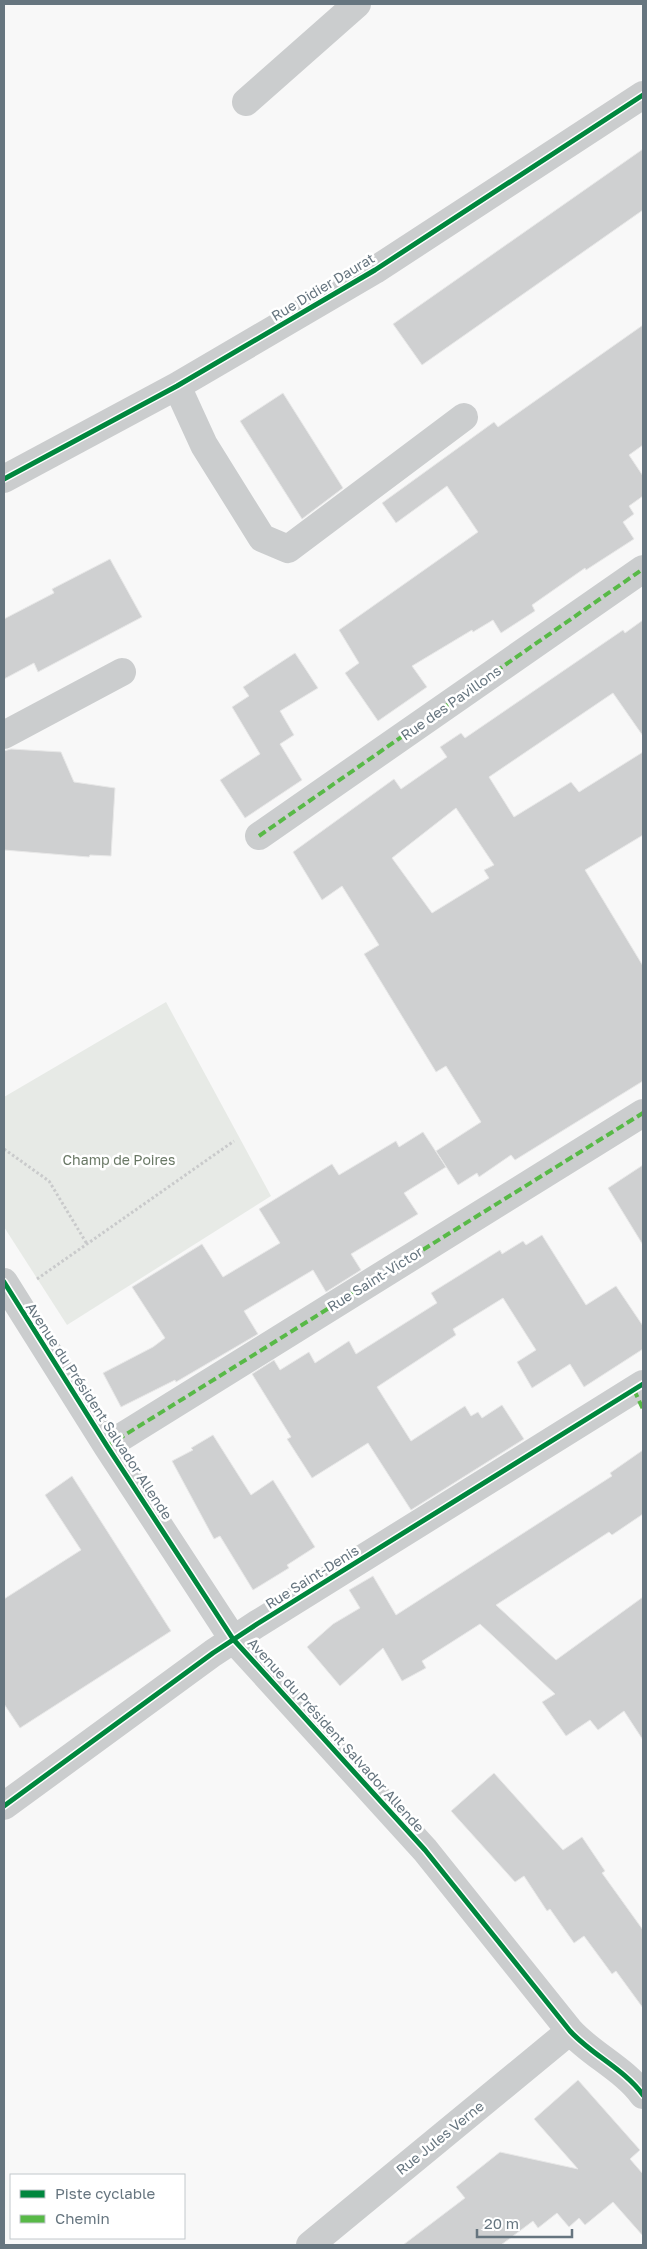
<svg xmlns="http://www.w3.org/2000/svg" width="647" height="2249" font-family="'Golos Text',sans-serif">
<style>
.green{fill:#e7eae6}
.building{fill:#cfd0d1;stroke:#e8e8e8;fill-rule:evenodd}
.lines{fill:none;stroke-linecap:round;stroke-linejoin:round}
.path{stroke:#c9cacb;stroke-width:3;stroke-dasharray:2.5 2.5;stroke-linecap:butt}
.minor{stroke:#cbcdce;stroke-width:28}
.quiet{stroke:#58b947;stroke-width:4;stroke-dasharray:8 4;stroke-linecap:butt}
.cycleway-casing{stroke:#fff;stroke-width:8}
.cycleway{stroke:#00873e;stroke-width:5}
.labels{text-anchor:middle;stroke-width:5;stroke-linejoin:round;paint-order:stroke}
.street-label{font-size:14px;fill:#66757f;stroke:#fff}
.park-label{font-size:14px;fill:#697865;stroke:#fff}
</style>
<rect width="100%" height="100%" fill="#f8f8f8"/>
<path class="green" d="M 166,1002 L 271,1196 L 67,1325 L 4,1227 L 4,1097 Z"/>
<path class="building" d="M 643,149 L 643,210 L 422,365 L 393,324 Z
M 643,325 L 643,445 L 629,455 L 643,476 L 643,496 L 629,506 L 634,514 L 623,522 L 634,539 L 586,570 L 585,568 L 532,605 L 535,611 L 501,633 L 493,620 L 473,632 L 472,630 L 412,666 L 427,687 L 378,721 L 345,673 L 359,663 L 339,630 L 478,532 L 447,486 L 396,523 L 382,503 L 494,422 L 498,427 Z
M 283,393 L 343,488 L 302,519 L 240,421 Z
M 110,559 L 142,617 L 38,672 L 34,663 L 4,679 L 4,619 L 54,593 L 52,589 Z
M 643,620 L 643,736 L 613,693 L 489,777 L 514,817 L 571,782 L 579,792 L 643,752 L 643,835 L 585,870 L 643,966 L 643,1081 L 515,1160 L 511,1155 L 479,1177 L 477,1173 L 458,1185 L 436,1151 L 481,1122 L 446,1066 L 436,1072 L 364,954 L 379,945 L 342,886 L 322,900 L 293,852 L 394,779 L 401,789 L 447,757 L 440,747 L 461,733 L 465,738 L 623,630 L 625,633 ZM 456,808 L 494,865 L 484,870 L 489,878 L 432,913 L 392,858 Z
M 295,653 L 318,688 L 280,711 L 294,735 L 280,744 L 302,780 L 245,818 L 220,780 L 260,754 L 232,707 L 249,696 L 243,687 Z
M 11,749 L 61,752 L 74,782 L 115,788 L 111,856 L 90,855 L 89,857 L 4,850 L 4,751 Z
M 423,1132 L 446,1167 L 404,1193 L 418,1214 L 351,1254 L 361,1270 L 326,1292 L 313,1270 L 244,1311 L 258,1334 L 176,1382 L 175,1380 L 121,1407 L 103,1373 L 153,1347 L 165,1338 L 132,1287 L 202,1244 L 223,1277 L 280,1243 L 259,1209 L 332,1164 L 339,1175 L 396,1141 L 399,1147 Z
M 643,1165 L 643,1245 L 608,1188 Z
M 542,1235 L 586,1305 L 616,1286 L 643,1326 L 643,1349 L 584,1387 L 570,1364 L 532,1388 L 517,1362 L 536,1350 L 503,1298 L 453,1329 L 456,1335 L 377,1387 L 411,1441 L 465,1406 L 471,1416 L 478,1412 L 482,1418 L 502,1405 L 524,1439 L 411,1510 L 368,1443 L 312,1478 L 287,1439 L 291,1437 L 252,1374 L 274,1360 L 280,1370 L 309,1352 L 315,1363 L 349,1341 L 356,1354 L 437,1303 L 431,1293 L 500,1250 L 502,1254 L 523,1241 L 526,1245 Z
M 213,1435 L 251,1495 L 273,1480 L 315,1547 L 287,1565 L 289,1568 L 253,1590 L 220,1536 L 214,1539 L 172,1461 L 193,1450 L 191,1448 Z
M 643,1450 L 643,1514 L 612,1535 L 609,1532 L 496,1605 L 556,1660 L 643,1597 L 643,1740 L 624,1711 L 598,1730 L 590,1720 L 566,1736 L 542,1702 L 555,1694 L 480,1624 L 422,1661 L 426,1668 L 402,1681 L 383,1648 L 340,1686 L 307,1647 L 333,1624 L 360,1608 L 349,1590 L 373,1576 L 396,1615 L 612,1476 L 610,1473 Z
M 72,1476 L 171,1631 L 20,1728 L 4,1704 L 4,1599 L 81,1550 L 45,1495 Z
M 494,1773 L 563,1850 L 582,1837 L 605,1871 L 602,1873 L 643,1930 L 643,2008 L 616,1971 L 612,1974 L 584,1936 L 574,1943 L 550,1909 L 547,1911 L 524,1876 L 515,1882 L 451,1811 Z
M 578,2080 L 640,2150 L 630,2159 L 643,2174 L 643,2236 L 613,2202 L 585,2225 L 579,2218 L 569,2227 L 557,2213 L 538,2228 L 533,2221 L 501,2245 L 403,2245 L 465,2198 L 456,2187 L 500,2152 L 578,2169 L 534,2119 Z"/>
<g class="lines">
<path class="path" d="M 4,1149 L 49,1181 L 87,1244
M 37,1279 L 234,1141"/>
<path class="minor" d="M 246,102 L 357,4
M 177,386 L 204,445 L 262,538 L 288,549 L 464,417
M 4,479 L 177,386 L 375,270 L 643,95
M 4,735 L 122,672
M 259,836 L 643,569
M 4,1282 L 107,1446 L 233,1639 L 425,1850 L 570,2031 C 592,2055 624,2069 643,2095
M 107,1446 L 643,1113
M 4,1806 L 213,1653 L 257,1624 L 643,1384
M 310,2245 L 570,2031"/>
<path class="quiet" d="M 259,836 L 643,569
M 634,1390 L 643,1409
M 107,1446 L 643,1113"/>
<g class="cycleway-casing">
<path id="cycleway" d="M 4,479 L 177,386 L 375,270 L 643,95
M 4,1282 L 107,1446 L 233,1639 L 425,1850 L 570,2031 C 592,2055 624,2069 643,2095
M 4,1806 L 213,1653 L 257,1624 L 643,1384"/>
</g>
<use href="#cycleway" class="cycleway"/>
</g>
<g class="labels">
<g class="street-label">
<text transform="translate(323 287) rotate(-31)" y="5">Rue Didier Daurat</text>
<text transform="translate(451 703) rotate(-35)" y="5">Rue des Pavillons</text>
<text transform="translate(375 1279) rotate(-32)" y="5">Rue Saint-Victor</text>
<text transform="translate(99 1411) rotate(57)" y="5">Avenue du Président Salvador Allende</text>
<text transform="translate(312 1577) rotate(-32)" y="5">Rue Saint-Denis</text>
<text transform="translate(336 1735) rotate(48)" y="5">Avenue du Président Salvador Allende</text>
<text transform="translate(440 2138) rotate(-39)" y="5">Rue Jules Verne</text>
</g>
<g class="park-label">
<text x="119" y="1165">Champ de Poires</text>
</g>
</g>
<rect width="647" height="2249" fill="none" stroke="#66757f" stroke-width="10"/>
<rect x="10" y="2174" width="175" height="65" fill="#ffffff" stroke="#c2c8cc"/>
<rect x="20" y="2190" width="25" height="8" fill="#00873e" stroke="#c2c8cc"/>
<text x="55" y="2199" font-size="15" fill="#66757f">Piste cyclable</text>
<rect x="20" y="2215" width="25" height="8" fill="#58b947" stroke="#c2c8cc"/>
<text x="55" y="2224" font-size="15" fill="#66757f">Chemin</text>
<path d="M477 2229v8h95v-8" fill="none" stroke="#66757f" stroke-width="2.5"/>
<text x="484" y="2229" font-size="15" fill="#66757f" stroke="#ffffff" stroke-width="4" paint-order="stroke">20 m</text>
</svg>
